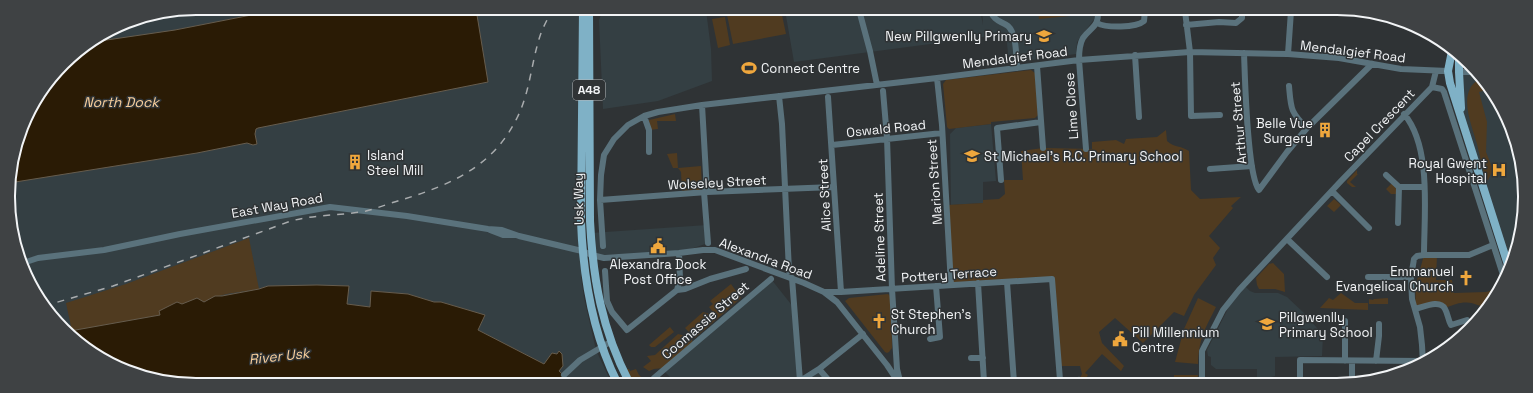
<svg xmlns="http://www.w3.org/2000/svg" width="1533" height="393" font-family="'Space Grotesk',sans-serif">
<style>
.built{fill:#343f43}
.green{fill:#503b20}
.water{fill:#2a1b05;stroke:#665c4d}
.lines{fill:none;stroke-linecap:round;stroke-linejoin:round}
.minor{stroke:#5a727c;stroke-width:6}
.major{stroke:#7fb1c6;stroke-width:8}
.rail{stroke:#a9acae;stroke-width:1.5;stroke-dasharray:7 7;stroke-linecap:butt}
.labels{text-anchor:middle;stroke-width:3;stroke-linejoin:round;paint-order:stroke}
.shield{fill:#2f3335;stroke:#b8babc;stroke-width:1}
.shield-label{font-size:12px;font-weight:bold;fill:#f2f4f6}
.poi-label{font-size:13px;fill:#f2f4f6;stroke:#2f3335;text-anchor:start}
.street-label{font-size:13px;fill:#f2f4f6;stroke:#2f3335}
.water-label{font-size:14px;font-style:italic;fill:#f8cf9c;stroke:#2f3335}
.rim{fill:none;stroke:#f2f4f6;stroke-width:2}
</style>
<rect width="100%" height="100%" fill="#2f3335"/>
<path class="built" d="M 197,8 L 582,9 L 581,277 L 584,298 L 596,350 L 611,382 L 571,382 L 559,370 L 559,351 L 557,354 L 552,353 L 545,364 L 478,330 L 484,315 L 441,302 L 434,302 L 408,294 L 371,291 L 370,308 L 346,304 L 349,286 L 268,286 L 259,289 L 222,296 L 215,296 L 204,302 L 197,298 L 160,315 L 70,331 L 47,311 L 14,246 L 8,184 L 28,113 L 72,55 L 125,22 Z
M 603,9 L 706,10 L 711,49 L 712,81 L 658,101 L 603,109 L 599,20 Z
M 785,10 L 980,10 L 983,25 L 982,10 L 1094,11 L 1095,18 L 1077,42 L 1076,54 L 1009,63 L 1006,34 L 794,62 Z
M 1459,72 L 1474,72 L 1493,92 L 1521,160 L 1521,233 L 1509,268 L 1465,133 Z
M 991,124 L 996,181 L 983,182 L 983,203 L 951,205 L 950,134 L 956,128 Z
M 707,225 L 708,243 L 679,253 L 592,255 L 591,233 Z
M 771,279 L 794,308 L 800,380 L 819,369 L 831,383 L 675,382 L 663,370 Z
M 1245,286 L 1250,291 L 1255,293 L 1278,293 L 1287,297 L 1304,313 L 1323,335 L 1322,356 L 1275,357 L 1275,376 L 1271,377 L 1257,378 L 1257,369 L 1216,369 L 1211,365 L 1211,357 L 1208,356 L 1207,350 L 1234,297 Z"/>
<path class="green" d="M 726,10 L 781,10 L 786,34 L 733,44 Z
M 1038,11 L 1088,11 L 1089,14 L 1039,19 Z
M 725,17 L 730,45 L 718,48 L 712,19 Z
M 1031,70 L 1035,73 L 1038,115 L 1035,118 L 991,122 L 991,124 L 949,129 L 947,127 L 943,84 L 946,80 Z
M 1480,79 L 1490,89 L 1479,92 L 1487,122 L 1486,152 L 1492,167 L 1492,172 L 1488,180 L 1486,180 C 1482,168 1480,156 1477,144 C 1472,125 1456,91 1480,79 Z
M 675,114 L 676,121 L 657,121 L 658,129 L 649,130 L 649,120 Z
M 1166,130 L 1167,141 C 1175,148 1180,145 1189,151 L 1191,190 L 1200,199 L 1241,197 L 1231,206 L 1233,208 L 1209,236 L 1220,248 L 1213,258 L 1216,265 L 1194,295 L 1184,316 L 1174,312 L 1143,343 L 1115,318 L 1099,332 L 1102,343 L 1124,366 L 1121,371 L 1102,354 L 1085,373 L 1088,375 L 1084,382 L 1079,380 L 1082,374 L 1080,366 L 1059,366 L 1052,279 L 951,285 L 947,205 L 983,203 L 983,200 L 999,199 L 1005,194 L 1004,180 L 1023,180 L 1021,151 L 1043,148 L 1092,149 L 1092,142 L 1116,140 L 1124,144 L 1126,139 L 1157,137 Z
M 677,153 L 678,168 L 701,166 L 702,187 L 700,190 L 682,191 L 681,172 L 678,168 L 673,168 L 667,154 Z
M 1357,170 L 1357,174 L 1358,174 L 1350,182 L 1356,187 L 1352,187 L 1347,183 L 1347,181 Z
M 1392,183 L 1396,188 L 1396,194 L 1391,194 L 1386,189 Z
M 1334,199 L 1341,205 L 1334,212 L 1327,206 Z
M 249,238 L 259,289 C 241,292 220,293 204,302 L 197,298 L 160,315 L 72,331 L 66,303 L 126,284 Z
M 1424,255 L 1437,255 L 1436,280 L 1452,280 L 1454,293 L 1486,292 L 1500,288 L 1488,305 L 1483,307 C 1466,300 1461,302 1445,308 L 1443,306 L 1415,309 L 1416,284 Z
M 1273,263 L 1284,274 L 1285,292 L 1275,289 L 1259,289 L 1257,285 L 1256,278 L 1269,264 Z
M 731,284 L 741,298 L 695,338 L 685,328 L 703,312 L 710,314 L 713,312 L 709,307 L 713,304 L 710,301 Z
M 1341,293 L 1355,303 L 1368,303 L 1368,310 L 1320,308 L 1329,298 L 1333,300 Z
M 888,294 L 891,297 L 892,348 L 889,352 L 887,353 L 885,352 L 845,301 L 849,298 Z
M 1198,298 L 1216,307 C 1205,329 1199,338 1198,364 L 1175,362 L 1184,329 Z
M 1388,298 L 1388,304 L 1369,304 L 1369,299 L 1373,300 L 1374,299 Z
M 670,327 L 674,332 L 655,347 L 651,347 L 649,345 Z
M 678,334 L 686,336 L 692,340 L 693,343 L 663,368 L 654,369 L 649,371 L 643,367 L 651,361 L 647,356 L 655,355 Z
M 627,369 L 629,369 L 630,371 L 636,369 L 639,375 L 647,382 L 632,382 Z
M 1174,375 L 1198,375 L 1197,383 L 1174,383 Z"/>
<path class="water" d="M 287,8 L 476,9 L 488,82 L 258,128 L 256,129 L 255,134 L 257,144 L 253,145 L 247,143 L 197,153 L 9,183 L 28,113 L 72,55 L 93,42 L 175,30 Z
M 317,285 L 349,286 L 347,304 L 370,307 L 371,291 L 408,294 L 434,302 L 441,302 L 485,315 L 478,330 L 544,364 L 552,353 L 557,354 L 559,351 L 562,354 L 563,366 L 559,371 L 571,382 L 160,381 L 102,360 L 70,331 L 160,315 L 159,311 L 177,302 L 182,304 L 197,298 L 204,302 L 215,296 L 222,296 L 259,289 L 268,286 Z"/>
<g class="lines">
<path class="minor" d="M 859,10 L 870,51 L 877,85
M 990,10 C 995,22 999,20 1008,26 C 1017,34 1016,57 1017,68
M 1185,11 L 1190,52 L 1191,116 L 1220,115
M 1097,23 C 1106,28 1136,28 1144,21 L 1145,11
M 1186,25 L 1219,22 L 1236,23 L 1242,18 L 1242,11
M 1244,53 C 1245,77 1247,175 1259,190 L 1287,152 L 1307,128 L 1372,64
M 1288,54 L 1291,11
M 1135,55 L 1139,117
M 1037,66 L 1043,148
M 1459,72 L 1474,72
M 937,78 L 942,125 L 951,285
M 1289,86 C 1291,108 1290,112 1307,128
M 1432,87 L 1442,89 L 1444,92 L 1505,281
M 883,91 L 887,138 L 892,289 L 897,369 L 900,381
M 779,96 L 782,124 L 789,271
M 828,97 L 841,292
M 702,105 L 707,192
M 1404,114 C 1432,147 1424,214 1424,255 L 1417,256 L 1414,259 L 1411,277 L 1412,299 L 1420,327 L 1422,345 L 1423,364
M 644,116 L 649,130 L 649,152
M 832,145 L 942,133
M 1086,149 L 1079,60 C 1079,53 1079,45 1083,38 C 1091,27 1099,27 1098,11
M 1210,169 L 1252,166
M 1386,175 L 1399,187
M 1001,180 L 997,128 L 1041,122
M 1332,191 L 1369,228
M 704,192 L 708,243
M 600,200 L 707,192 L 834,187
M 1398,223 L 1399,187 L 1424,187
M 490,230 L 503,235 L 514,235
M 1287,239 L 1327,277
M 603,246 L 600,200 L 601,175 L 604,155 L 614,139 L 628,125 L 644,116 L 658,112 L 702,105 L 937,78 L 1079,60 L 1190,52 L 1288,54 L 1339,58 L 1401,69 L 1448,71
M 679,253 L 680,279 L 677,290 L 685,289 L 710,279 L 746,269
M 1424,255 L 1469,255 L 1493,245
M 23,263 L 38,258 L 104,250 L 180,234 L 330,207 L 407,216 L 488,229 L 502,230 L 519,236 L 582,251 L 592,255 L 604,258 L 679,253 L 703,250 L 715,250 L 804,283 L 824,292 L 837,302 L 887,365 L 899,383
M 605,271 L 607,301 L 612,312 L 627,330 L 677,290
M 1368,277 L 1411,277
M 792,278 L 800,381 L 819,369 L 863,334
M 1007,282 L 1014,383
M 978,283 L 984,382
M 824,292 L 841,292 L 1052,279 L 1060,380 L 1062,383
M 1415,309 C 1424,307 1440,299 1445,309 C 1448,314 1448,320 1451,325 L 1467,320
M 930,339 L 940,337 L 936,286
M 971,358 L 983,358
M 1345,361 L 1345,321
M 1352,361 L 1352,383
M 1376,361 L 1379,336 L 1379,324
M 819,369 L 831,383
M 564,375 L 580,360 L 612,341
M 929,380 L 930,383
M 661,382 L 654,378 L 771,279
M 1076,383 L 1079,380
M 1202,383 L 1202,351 L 1223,310 L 1239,290 L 1341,181 L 1432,87 L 1436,71
M 1300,383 L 1300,360 L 1423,361"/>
<path class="major" d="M 583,9 L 581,221 C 583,276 592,332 617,382
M 589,9 L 590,221 C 593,280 602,330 629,382
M 1452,51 L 1448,71 L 1450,83 L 1509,268
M 1459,58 L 1459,72 L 1461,108"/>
<path class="rail" d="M 44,306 L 113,286 L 288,222 C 313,214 340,216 366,211 C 378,208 390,203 401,200 C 450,185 493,167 517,118 C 530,92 531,64 540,36 C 543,27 548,18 553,9"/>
</g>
<defs>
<g id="school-bare" transform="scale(1.2)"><path d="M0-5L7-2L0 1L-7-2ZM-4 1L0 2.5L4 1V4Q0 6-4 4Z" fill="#efa73d" stroke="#2f3335" stroke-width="2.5" paint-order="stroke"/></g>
<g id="stadium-bare" transform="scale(1.2)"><path d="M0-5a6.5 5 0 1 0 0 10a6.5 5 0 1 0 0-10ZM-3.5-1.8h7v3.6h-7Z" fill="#efa73d" stroke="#2f3335" stroke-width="2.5" paint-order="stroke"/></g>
<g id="building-bare" transform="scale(1.2)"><path d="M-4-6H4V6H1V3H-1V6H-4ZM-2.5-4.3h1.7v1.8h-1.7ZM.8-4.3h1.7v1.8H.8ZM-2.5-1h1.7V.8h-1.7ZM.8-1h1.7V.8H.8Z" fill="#efa73d" stroke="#2f3335" stroke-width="2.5" paint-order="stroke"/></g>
<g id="hospital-bare" transform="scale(1.2)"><path d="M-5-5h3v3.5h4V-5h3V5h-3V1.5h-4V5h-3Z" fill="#efa73d" stroke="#2f3335" stroke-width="2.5" paint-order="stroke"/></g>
<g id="civic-bare" transform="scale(1.2)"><path d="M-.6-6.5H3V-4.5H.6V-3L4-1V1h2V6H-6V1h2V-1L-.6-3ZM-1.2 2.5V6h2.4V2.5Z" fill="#efa73d" stroke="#2f3335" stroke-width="2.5" paint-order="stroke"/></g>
<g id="church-bare" transform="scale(1.2)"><path d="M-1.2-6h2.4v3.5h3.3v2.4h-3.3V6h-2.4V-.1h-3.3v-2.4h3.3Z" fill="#efa73d" stroke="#2f3335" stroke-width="2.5" paint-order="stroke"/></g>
</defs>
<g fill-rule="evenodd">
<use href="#school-bare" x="1044" y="36"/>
<use href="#stadium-bare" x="749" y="68"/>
<use href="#building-bare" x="1325" y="130"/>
<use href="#school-bare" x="972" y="156"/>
<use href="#building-bare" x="355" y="162"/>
<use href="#hospital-bare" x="1499" y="170"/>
<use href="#civic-bare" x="658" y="246"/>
<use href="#church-bare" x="1466" y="278"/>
<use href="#church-bare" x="879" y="321"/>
<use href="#school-bare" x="1267" y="324"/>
<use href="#civic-bare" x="1120" y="339"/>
</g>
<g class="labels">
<rect class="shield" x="573" y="80" width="32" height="20" rx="3"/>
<g class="shield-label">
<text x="589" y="94">A48</text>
</g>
<g class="poi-label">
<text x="1032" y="41" text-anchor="end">New Pillgwenlly Primary</text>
<text x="761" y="73">Connect Centre</text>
<text x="1313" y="128" text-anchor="end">Belle Vue<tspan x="1313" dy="15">Surgery</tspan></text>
<text x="367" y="160">Island<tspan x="367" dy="15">Steel Mill</tspan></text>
<text x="984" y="161">St Michael's R.C. Primary School</text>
<text x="1487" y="168" text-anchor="end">Royal Gwent<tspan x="1487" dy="15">Hospital</tspan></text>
<text x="658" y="269" text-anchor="middle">Alexandra Dock<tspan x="658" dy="15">Post Office</tspan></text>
<text x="1454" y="276" text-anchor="end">Emmanuel<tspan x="1454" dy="15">Evangelical Church</tspan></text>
<text x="891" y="319">St Stephen's<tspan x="891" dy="15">Church</tspan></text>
<text x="1279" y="322">Pillgwenlly<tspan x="1279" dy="15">Primary School</tspan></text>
<text x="1132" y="337">Pill Millennium<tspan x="1132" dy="15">Centre</tspan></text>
</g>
<g class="street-label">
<text transform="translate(1353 51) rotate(7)" y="5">Mendalgief Road</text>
<text transform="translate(1015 57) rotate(-7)" y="5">Mendalgief Road</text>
<text transform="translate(1071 106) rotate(-94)" y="5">Lime Close</text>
<text transform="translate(1238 123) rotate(-95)" y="5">Arthur Street</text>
<text transform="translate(1379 125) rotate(-46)" y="5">Capel Crescent</text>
<text transform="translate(886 128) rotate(-6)" y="5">Oswald Road</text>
<text transform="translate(717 182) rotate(-3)" y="5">Wolseley Street</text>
<text transform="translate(934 182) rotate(-94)" y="5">Marion Street</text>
<text transform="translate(824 195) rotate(-93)" y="5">Alice Street</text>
<text transform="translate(578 199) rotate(-91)" y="5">Usk Way</text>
<text transform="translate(277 205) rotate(-10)" y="5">East Way Road</text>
<text transform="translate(879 237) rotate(-92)" y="5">Adeline Street</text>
<text transform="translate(766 258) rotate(20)" y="5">Alexandra Road</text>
<text transform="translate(949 274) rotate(-4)" y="5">Pottery Terrace</text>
<text transform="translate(705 320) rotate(-41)" y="5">Coomassie Street</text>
</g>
<g class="water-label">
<text x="121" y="107">North Dock</text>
<text transform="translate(279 356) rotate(-6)" y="5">River Usk</text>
</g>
</g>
<path d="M0 0H1533V393H0ZM196 15H1337A181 181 0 0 1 1518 196V197A181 181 0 0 1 1337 378H196A181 181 0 0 1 15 197V196A181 181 0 0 1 196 15Z" fill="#3f4244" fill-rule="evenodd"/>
<path class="rim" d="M196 15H1337A181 181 0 0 1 1518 196V197A181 181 0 0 1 1337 378H196A181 181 0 0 1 15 197V196A181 181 0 0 1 196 15Z"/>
</svg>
